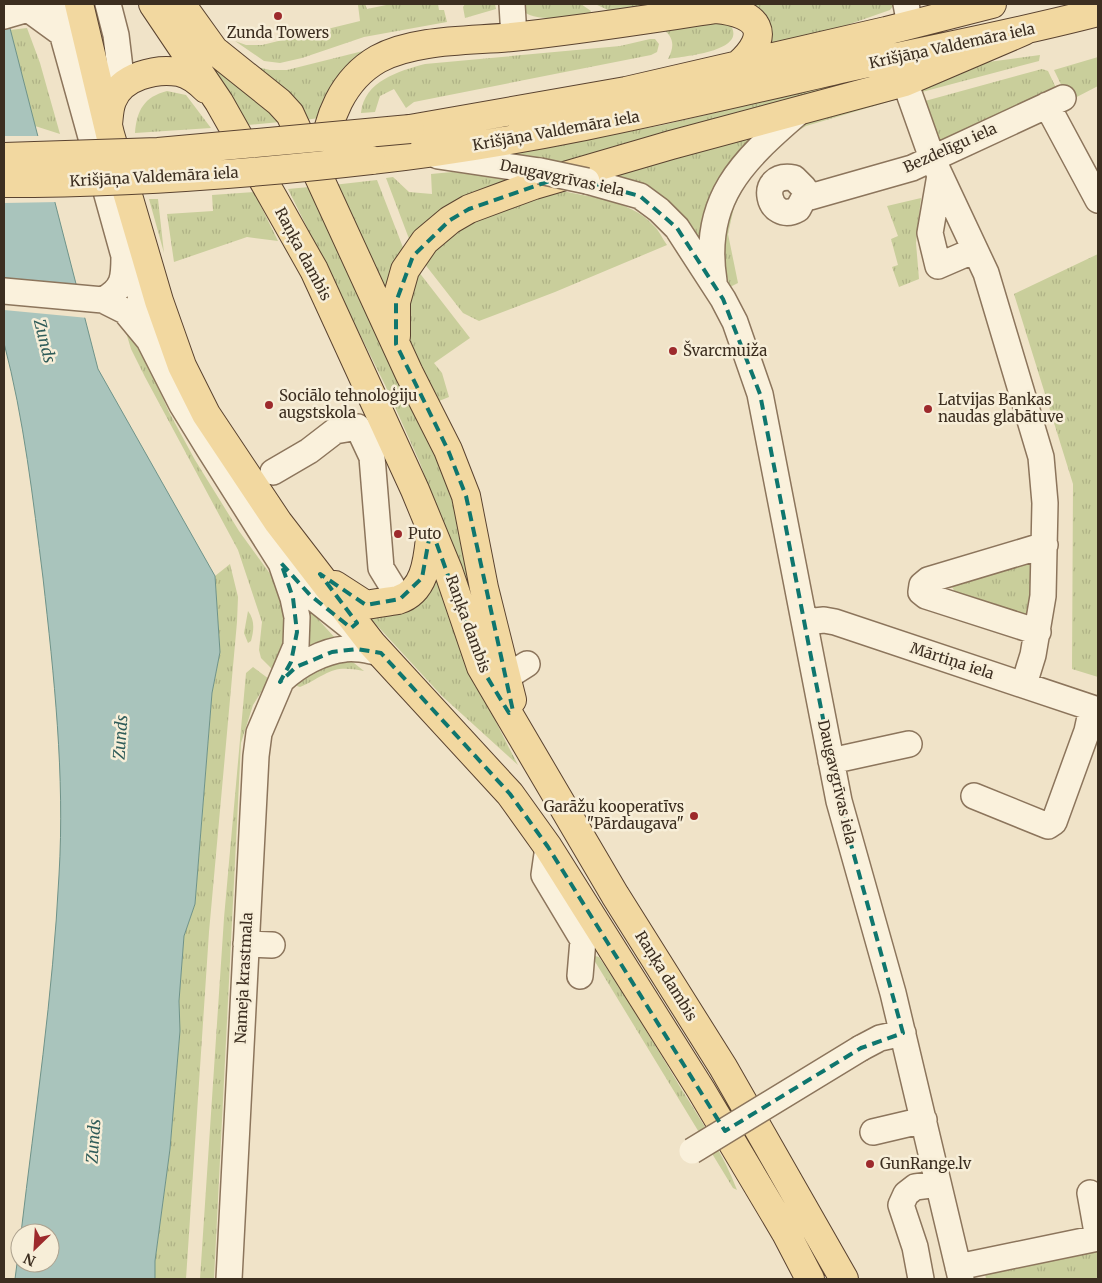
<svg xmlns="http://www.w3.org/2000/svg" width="1102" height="1283" font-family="Merriweather,serif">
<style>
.grass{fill:url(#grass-tufts)}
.water{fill:#a9c4bc;stroke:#6f9389}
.pier{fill:#f0e3c8}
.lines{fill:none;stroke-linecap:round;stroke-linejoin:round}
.minor-casing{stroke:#8c755c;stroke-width:28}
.major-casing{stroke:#5a4330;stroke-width:30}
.minor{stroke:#faf1dc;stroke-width:25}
.major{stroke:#f2d8a0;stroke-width:28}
.minor-bridge-casing{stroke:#8c755c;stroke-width:28;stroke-linecap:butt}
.major-bridge-casing{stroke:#5a4330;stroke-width:30;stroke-linecap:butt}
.minor-bridge{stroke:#faf1dc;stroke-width:25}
.major-bridge{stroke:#f2d8a0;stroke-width:28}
.marked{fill:none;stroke:#0f766e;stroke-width:4;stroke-dasharray:10 6;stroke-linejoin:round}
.poi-dot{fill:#9d2a2c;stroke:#f7eed8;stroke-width:2}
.labels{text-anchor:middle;stroke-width:5;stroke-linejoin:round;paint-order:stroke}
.poi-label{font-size:15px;fill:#3c2e20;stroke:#f7eed8;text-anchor:start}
.street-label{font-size:15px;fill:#3c2e20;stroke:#f7eed8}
.water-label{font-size:16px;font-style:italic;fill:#2f5c59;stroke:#f7eed8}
</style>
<defs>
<pattern id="grass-tufts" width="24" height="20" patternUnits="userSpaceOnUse" patternTransform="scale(1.25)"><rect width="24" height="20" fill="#c9ce9b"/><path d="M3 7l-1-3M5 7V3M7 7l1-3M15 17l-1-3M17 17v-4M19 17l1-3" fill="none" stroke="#aeb185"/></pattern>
</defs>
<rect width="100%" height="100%" fill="#f0e3c8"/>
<path class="grass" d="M 362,4 L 365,4 L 367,9 L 391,4 L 438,4 L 439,10 L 444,10 L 447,22 L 364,37 L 302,58 L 280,63 L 264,61 L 235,41 L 246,45 L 262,45 L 360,21 L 358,5 Z
M 465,4 L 495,4 L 496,9 L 465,18 L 463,7 Z
M 519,4 L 581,4 L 591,11 L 590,13 C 573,15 526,27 519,4 Z
M 595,4 L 661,4 L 608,10 Z
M 747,4 L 895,4 L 890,10 L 827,32 L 759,51 Z
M 711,20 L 729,23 C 751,51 684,56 668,59 C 675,46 674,36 661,28 Z
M 27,28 L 40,63 L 60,134 L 35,126 L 10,30 Z
M 650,39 L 655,39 L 659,44 L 657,52 L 651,55 L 414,102 L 406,108 L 394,89 L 380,96 L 375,112 L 361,113 C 364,81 399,71 425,64 L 620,46 Z
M 387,45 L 319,118 L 305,120 L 253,66 L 270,70 L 287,70 Z
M 1040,55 L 1039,61 L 922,92 L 931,78 L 973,64 Z
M 1098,57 L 1098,86 L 1069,101 L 1054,70 Z
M 206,59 C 230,81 257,99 280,122 L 248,125 Z
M 1042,69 L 1048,71 L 1057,90 L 942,142 L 934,135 L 925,101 Z
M 857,79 L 860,80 L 557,166 L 508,154 L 663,125 Z
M 167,91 L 186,95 L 211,128 L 135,133 C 137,110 144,97 167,91 Z
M 888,95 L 898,99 L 806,126 L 781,141 L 762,161 L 744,187 L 734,207 L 728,234 L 738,283 L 730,287 L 721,258 L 727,208 L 738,187 L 792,125 Z
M 755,133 L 704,246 L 607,176 Z
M 452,172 L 510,179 L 461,197 L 443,210 L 411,244 L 386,178 L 393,177 L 409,192 L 432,194 L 431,174 Z
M 377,180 L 404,250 L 390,298 L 333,185 Z
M 309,187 L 423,416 L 451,489 L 483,637 L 420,463 L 385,385 L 288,189 Z
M 558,190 C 588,197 631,200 653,225 C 659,230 662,238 667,245 L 555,292 L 479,321 L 463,313 L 420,258 L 454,222 Z
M 254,192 L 278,241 L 247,237 L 174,262 L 167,214 L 213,211 L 212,195 Z
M 921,198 L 916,243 L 919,279 L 899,287 L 892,267 L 898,265 L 891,239 L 898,236 L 887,206 Z
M 149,199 L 158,199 L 164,253 Z
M 1098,254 L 1098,677 L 1072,669 L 1073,484 L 1014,294 Z
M 415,267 L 470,338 L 434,363 L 442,373 L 449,397 L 434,403 L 410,350 L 404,317 Z
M 122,319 L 143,353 L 169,412 L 195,460 L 239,531 L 279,586 L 288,639 L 274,671 L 261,658 L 259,650 L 262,622 L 238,550 L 145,377 L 131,349 Z
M 1024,558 L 1035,562 L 1028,616 L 955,592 L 952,587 L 954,582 Z
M 230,564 L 238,597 L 237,622 L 209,932 L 186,1279 L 155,1279 L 155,1261 L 170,1149 L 180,1031 L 179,1001 L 184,936 L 195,904 L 212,693 L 220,652 L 215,576 Z
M 436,578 C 460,644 485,703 518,765 L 442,696 L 371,619 L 400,613 L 428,592 Z
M 306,606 L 336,639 L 310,650 L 303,646 Z
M 248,611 C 255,620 254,630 251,641 L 248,643 L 244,633 Z
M 349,659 L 364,671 C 330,664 329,674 300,687 L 291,684 L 303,674 Z
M 253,667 L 269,679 L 253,705 L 241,743 L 214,1279 L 200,1279 L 224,918 L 246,673 Z
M 595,956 L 599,957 C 628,1000 655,1045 682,1090 C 702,1122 724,1155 737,1190 L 733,1188 L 594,960 Z
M 1098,1246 L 1098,1279 L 986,1279 L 985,1273 Z"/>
<path class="water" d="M 4,5 L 98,369 L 215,576 L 220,652 L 212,693 L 195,904 L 184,936 L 179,1001 L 180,1031 L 170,1149 L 155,1261 L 155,1279 L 15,1279 L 20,1240 L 20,1263 L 50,1263 L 50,1233 L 21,1233 C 35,1114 53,995 59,875 C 65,775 54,676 43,578 C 33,499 24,419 4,343 Z"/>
<path class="pier" d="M 4,136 L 40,136 L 59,202 L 4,203 Z
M 4,279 L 80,286 L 88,318 L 4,310 Z"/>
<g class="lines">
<g class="minor-casing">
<path id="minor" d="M 54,4 L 124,256 C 124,277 124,289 103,300
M 108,4 L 116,35 L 122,85
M 512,4 L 514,37
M 906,4 L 910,25
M 28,9 L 61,33
M 4,16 L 28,9
M 905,82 L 932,158 L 986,273 L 1041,457 L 1045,503 L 1043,596 L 1033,655 L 1024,684
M 1047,105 L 1098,200
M 438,156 L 540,171
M 940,175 L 930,233 L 938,266 L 975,250
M 587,181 L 640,196 L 659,210 L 677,228 L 723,299 L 735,322 L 760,394 L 839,801 L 893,993 L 961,1279
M 805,196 L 798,209 C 768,226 755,171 794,178 L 804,188 L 805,196 L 810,197 L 912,168 L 1063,98
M 124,256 L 134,276 L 150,325 L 150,342 L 182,405 L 209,449 L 281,563 L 310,595 L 354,630
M 714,281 C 701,200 742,161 799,112
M 4,291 L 103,300 L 125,311 L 149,340
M 273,472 L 309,451 L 335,431 L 358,427 L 372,457 L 381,568 L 400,599
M 805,622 L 824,620 L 835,622 L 1098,710
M 1038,632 L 926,596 L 921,592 L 922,585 L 928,580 L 1045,545
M 505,678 L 527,664
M 282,680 C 298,665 323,651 345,649 C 357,647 369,651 381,653
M 831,761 L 909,744
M 974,796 L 1048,826 L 1054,822 L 1087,731 L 1092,708
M 548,847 L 544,875 L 583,940 L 580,976
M 246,944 L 272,945
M 861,1048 L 880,1038 L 903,1033
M 873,1132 L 924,1120
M 958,1267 L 1098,1238 L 1090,1193
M 229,1279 L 256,756 L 259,733 L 296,646 L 297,617 L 293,598 L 281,563
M 921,1279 L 915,1247 L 901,1205 L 906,1194 L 915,1187 L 938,1184"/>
</g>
<g class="major-casing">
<path id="major" d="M 79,4 L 110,134 L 159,301 L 182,366 L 206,414 L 278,522 L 372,644 L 510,794 L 548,847 L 701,1090 L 786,1233 L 810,1279
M 153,4 L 219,102 L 314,270 L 415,490 L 448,570 L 481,667 L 615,895 L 723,1067 L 844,1279
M 181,4 L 214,50 L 279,102 L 290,114 L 409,373 L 448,450 L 466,496 L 484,588 L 512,700
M 108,124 C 109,117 109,108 112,101 C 121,76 156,68 179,72 C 189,74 199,82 206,89
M 410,129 L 626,91 L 886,31 L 992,4
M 324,158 C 326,119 343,79 378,59 C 414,39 471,41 512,37 C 580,30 648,19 716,9 C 759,13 773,34 738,65
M 371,160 C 527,143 680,106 832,71 C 921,51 1010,35 1098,12
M 396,336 L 396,302 L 405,270 L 425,241 L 450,220 L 469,209 L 534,185 L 671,145 L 905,82 L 1024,31
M 335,585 L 366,605 C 376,603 387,602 398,600 C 428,591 428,553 431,529"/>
</g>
<use href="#minor" class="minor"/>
<use href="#major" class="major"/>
<g class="minor-bridge-casing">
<path id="minor-bridge" d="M 540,171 L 587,181
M 692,1151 L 861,1048"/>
</g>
<g class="major-bridge-casing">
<path id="major-bridge" d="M 4,157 L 158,152 L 410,129
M 4,183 C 126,183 250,174 371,160"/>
</g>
<use href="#minor-bridge" class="minor-bridge"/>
<use href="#major-bridge" class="major-bridge"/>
</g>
<path class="marked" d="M 564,176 L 640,196 L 677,228 L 723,299 L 760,394 L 839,801 L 903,1033 L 861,1048 L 725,1131 L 548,847 L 510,794 L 381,653 L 357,649 L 332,652 L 296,667 L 280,682 L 291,662 L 297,632 L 293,598 L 281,563 L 310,595 L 351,628 L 357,623 L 320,574 L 366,605 L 400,599 L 422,578 L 431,528 L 481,667 L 509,713 L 513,711 L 466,496 L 448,450 L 396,344 L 396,302 L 413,256 L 450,220 L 469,209 Z"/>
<g class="poi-dot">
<circle cx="278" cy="16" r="5"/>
<circle cx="673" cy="351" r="5"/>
<circle cx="269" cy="405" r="5"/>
<circle cx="928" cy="409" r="5"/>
<circle cx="398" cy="534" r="5"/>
<circle cx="694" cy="816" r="5"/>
<circle cx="870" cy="1164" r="5"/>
</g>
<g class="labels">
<g class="poi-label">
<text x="278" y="38" text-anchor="middle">Zunda Towers</text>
<text x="683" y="356">Švarcmuiža</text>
<text x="279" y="401">Sociālo tehnoloģiju<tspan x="279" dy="17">augstskola</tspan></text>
<text x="938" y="405">Latvijas Bankas<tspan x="938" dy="17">naudas glabātuve</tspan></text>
<text x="408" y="539">Puto</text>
<text x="684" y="812" text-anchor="end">Garāžu kooperatīvs<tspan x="684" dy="17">"Pārdaugava"</tspan></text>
<text x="880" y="1169">GunRange.lv</text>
</g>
<g class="street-label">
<text transform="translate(952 46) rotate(-12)" y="5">Krišjāņa Valdemāra iela</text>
<text transform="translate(556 131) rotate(-10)" y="5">Krišjāņa Valdemāra iela</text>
<text transform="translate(950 148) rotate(-24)" y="5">Bezdelīgu iela</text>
<text transform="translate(154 177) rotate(-3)" y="5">Krišjāņa Valdemāra iela</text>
<text transform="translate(562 178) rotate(12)" y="5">Daugavgrīvas iela</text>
<text transform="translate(303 254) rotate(62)" y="5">Raņķa dambis</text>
<text transform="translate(468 624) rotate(70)" y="5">Raņķa dambis</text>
<text transform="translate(952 661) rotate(18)" y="5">Mārtiņa iela</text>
<text transform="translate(837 782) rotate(77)" y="5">Daugavgrīvas iela</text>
<text transform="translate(666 976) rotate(58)" y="5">Raņķa dambis</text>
<text transform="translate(244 978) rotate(-87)" y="5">Nameja krastmala</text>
</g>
<g class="water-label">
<text transform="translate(45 341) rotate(76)" y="6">Zunds</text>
<text transform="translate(120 737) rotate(-86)" y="6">Zunds</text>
<text transform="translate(93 1141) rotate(-86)" y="6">Zunds</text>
</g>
</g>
<rect width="1102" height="1283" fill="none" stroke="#3c2e20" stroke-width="10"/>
<g transform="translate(35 1248) rotate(205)"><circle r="24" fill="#f7eed8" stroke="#aca18e"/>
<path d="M0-4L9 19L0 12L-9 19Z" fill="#9d2a2c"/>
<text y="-8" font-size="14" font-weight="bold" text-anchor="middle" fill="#3c2e20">N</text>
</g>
</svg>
